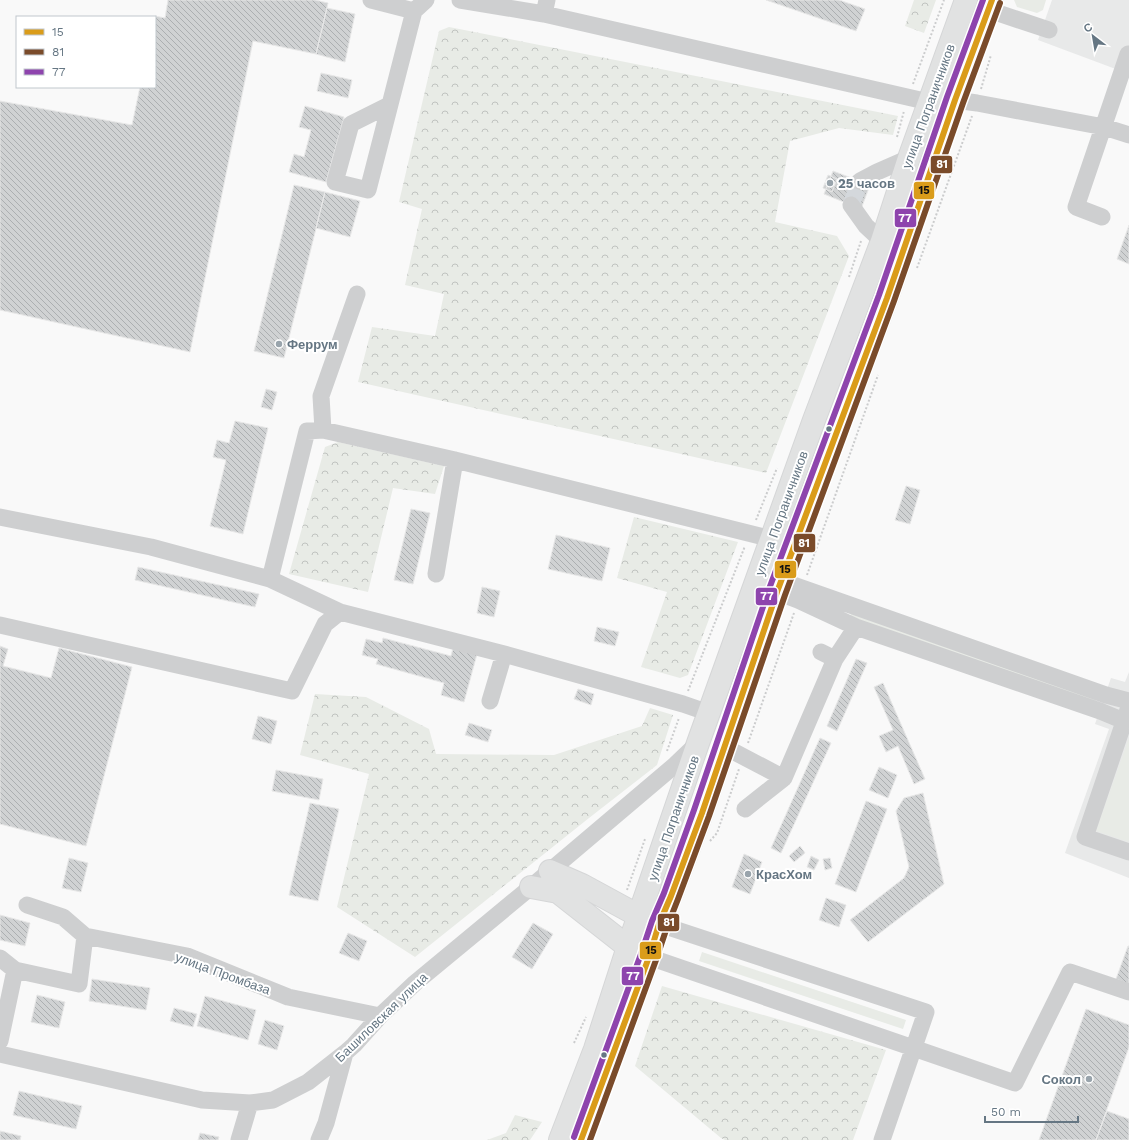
<svg xmlns="http://www.w3.org/2000/svg" width="1129" height="1140" font-family="'Work Sans',sans-serif">
<style>
.built{fill:#e8e9e9}
.green{fill:#e8ebe6}
.forest{fill:url(#forest-crowns)}
.building{fill:url(#building-back-hatch);stroke:#e8e8e8}
.lines{fill:none;stroke-linecap:round;stroke-linejoin:round}
.minor-tunnel{stroke:#d4d8dc;stroke-width:17;stroke-dasharray:17 8;stroke-linecap:butt}
.major-casing{stroke:#d5d6d7;stroke-width:24}
.path{stroke:#cbcccd;stroke-width:2;stroke-dasharray:2 2;stroke-linecap:butt}
.minor{stroke:#cecfd0;stroke-width:17}
.major{stroke:#e1e2e2;stroke-width:22}
.bus-1-casing{stroke:#fff;stroke-width:9}
.bus-2-casing{stroke:#fff;stroke-width:9}
.bus-3-casing{stroke:#fff;stroke-width:9}
.bus-1{stroke:#da9c1a;stroke-width:6}
.bus-2{stroke:#7a4b2a;stroke-width:6}
.bus-3{stroke:#8e44ad;stroke-width:6}
.poi-dot{fill:#99a4ac;stroke:#fff;stroke-width:1.5}
.bus-dot{fill:#657683;stroke:#fff;stroke-width:1.5}
.labels{text-anchor:middle;stroke-width:4;stroke-linejoin:round;paint-order:stroke}
.street-label{font-size:13px;fill:#657683;stroke:#fff}
.poi-label{font-size:13px;font-weight:bold;fill:#657683;stroke:#fff;text-anchor:start}
.line-badge{stroke:#fff;stroke-width:1.5}
.badge-label{font-size:11px;text-anchor:middle;font-weight:bold;fill:#fff}
.pale-badge-label{font-size:11px;text-anchor:middle;font-weight:bold;fill:#111}
</style>
<defs>
<pattern id="forest-crowns" width="20" height="18" patternUnits="userSpaceOnUse"><rect width="20" height="18" fill="#e8ebe6"/><path d="M2 6a3 3 0 1 1 6 0M12 15a3 3 0 1 1 6 0" fill="none" stroke="#c0c3c0"/></pattern>
<pattern id="building-back-hatch" width="6" height="6" patternUnits="userSpaceOnUse"><rect width="6" height="6" fill="#d0d2d3"/><path d="M-1 5l2 2M0 0l6 6M5-1l2 2" fill="none" stroke="#acafb1"/></pattern>
</defs>
<rect width="100%" height="100%" fill="#f9f9f9"/>
<path class="built" d="M 1052,0 L 1129,0 L 1129,74 L 1038,40 Z
M 1129,672 L 1129,878 L 1065,853 L 1109,729 L 1095,724 L 1111,678 L 1125,682 Z"/>
<path class="green" d="M 1014,0 L 1046,0 L 1043,10 L 1037,13 L 1017,7 Z
M 851,613 L 1097,698 L 1094,704 L 850,617 Z
M 1129,738 L 1129,842 L 1096,831 Z
M 702,952 L 906,1020 L 903,1029 L 699,961 Z"/>
<path class="forest" d="M 914,0 L 936,0 L 924,33 L 905,26 Z
M 449,27 L 898,116 L 893,135 L 839,128 L 790,141 L 775,222 L 837,236 L 849,256 L 766,473 L 358,382 L 372,327 L 435,336 L 444,294 L 405,285 L 422,209 L 399,202 L 439,31 Z
M 338,442 L 444,466 L 435,494 L 393,488 L 368,592 L 289,574 L 325,447 Z
M 634,517 L 738,542 L 688,675 L 680,678 L 641,667 L 667,592 L 617,578 Z
M 315,694 L 366,697 L 429,729 L 436,754 L 554,755 L 642,726 L 650,708 L 673,715 L 657,765 L 589,818 L 415,957 L 337,907 L 369,774 L 300,755 Z
M 662,986 L 886,1050 L 853,1140 L 725,1140 L 721,1138 L 635,1066 Z
M 515,1115 L 542,1122 L 530,1140 L 487,1140 L 506,1133 Z"/>
<path class="building" d="M 168,0 L 315,0 L 328,3 L 316,54 L 253,41 L 190,352 L 0,310 L 0,101 L 132,125 L 140,87 L 155,87 L 155,16 L 165,18 Z
M 766,0 L 839,0 L 865,9 L 856,31 Z
M 327,8 L 355,14 L 345,62 L 316,54 Z
M 321,73 L 352,80 L 348,98 L 317,91 Z
M 305,106 L 344,117 L 326,182 L 289,172 L 294,154 L 304,157 L 311,130 L 299,127 Z
M 833,171 L 870,185 L 861,209 L 824,194 Z
M 828,175 L 837,179 L 832,192 L 823,188 Z
M 294,185 L 325,192 L 284,358 L 254,351 Z
M 325,192 L 360,201 L 350,237 L 316,228 Z
M 1129,225 L 1129,264 L 1117,259 Z
M 266,389 L 277,392 L 272,410 L 261,407 Z
M 235,421 L 268,428 L 243,534 L 210,526 L 226,460 L 213,457 L 217,440 L 229,443 Z
M 906,486 L 920,490 L 910,524 L 895,520 Z
M 411,509 L 430,513 L 413,584 L 394,580 Z
M 556,535 L 610,548 L 602,581 L 548,569 Z
M 138,567 L 259,594 L 255,607 L 135,580 Z
M 482,587 L 500,591 L 494,617 L 477,613 Z
M 597,627 L 619,632 L 615,646 L 594,641 Z
M 383,638 L 451,656 L 453,648 L 477,654 L 464,702 L 441,695 L 444,683 L 376,664 L 378,659 L 362,655 L 366,639 L 382,643 Z
M 0,646 L 8,649 L 3,666 L 51,678 L 59,648 L 132,667 L 86,846 L 0,824 Z
M 856,659 L 867,663 L 837,731 L 827,726 Z
M 883,683 L 925,779 L 914,784 L 898,746 L 886,752 L 879,736 L 893,730 L 874,687 Z
M 578,689 L 594,694 L 591,705 L 574,699 Z
M 258,716 L 277,721 L 271,744 L 252,739 Z
M 469,723 L 492,730 L 488,742 L 465,735 Z
M 820,738 L 831,743 L 781,853 L 771,848 Z
M 879,767 L 897,775 L 888,798 L 869,790 Z
M 276,770 L 323,779 L 319,800 L 272,791 Z
M 923,793 L 944,884 L 868,942 L 850,920 L 904,878 L 909,867 L 896,811 L 904,798 Z
M 866,801 L 887,809 L 856,892 L 835,884 Z
M 310,803 L 339,809 L 318,901 L 289,895 Z
M 800,846 L 805,853 L 794,862 L 789,856 Z
M 744,854 L 762,862 L 750,894 L 732,887 Z
M 811,856 L 819,860 L 814,870 L 807,867 Z
M 69,858 L 88,863 L 81,892 L 62,888 Z
M 830,858 L 832,868 L 825,870 L 823,859 Z
M 826,898 L 846,905 L 839,927 L 819,920 Z
M 0,915 L 30,923 L 25,946 L 0,940 Z
M 533,923 L 553,934 L 532,969 L 512,957 Z
M 348,933 L 367,941 L 359,961 L 339,953 Z
M 1128,946 L 1129,946 L 1129,984 L 1116,979 Z
M 92,979 L 150,988 L 146,1010 L 89,1001 Z
M 37,995 L 65,1002 L 59,1028 L 31,1022 Z
M 205,996 L 256,1010 L 248,1040 L 197,1026 Z
M 174,1008 L 197,1014 L 193,1027 L 170,1021 Z
M 1086,1009 L 1129,1025 L 1129,1047 L 1096,1140 L 1039,1140 Z
M 265,1020 L 284,1026 L 277,1050 L 258,1044 Z
M 19,1091 L 82,1106 L 76,1129 L 13,1115 Z
M 1107,1111 L 1129,1119 L 1129,1140 L 1096,1140 Z
M 0,1131 L 21,1136 L 20,1140 L 0,1140 Z
M 200,1133 L 219,1137 L 218,1140 L 198,1140 Z"/>
<g class="lines">
<path class="minor-tunnel" d="M 851,205 L 860,181"/>
<g class="major-casing">
<path id="major" d="M 550,871 L 582,885 L 639,916 L 653,921
M 531,887 L 558,892 L 628,947 L 641,954
M 560,1140 L 595,1049 L 628,947 L 698,743 L 814,420 L 882,241 L 909,158 L 966,0
M 581,1140 L 649,957 L 659,924 L 671,896 L 702,813 L 777,592 L 887,298 L 955,100 L 992,0"/>
</g>
<path class="path" d="M 913,84 L 944,0
M 981,89 L 991,55
M 897,137 L 904,111
M 917,268 L 972,116
M 849,277 L 861,241
M 756,520 L 777,468
M 807,575 L 878,375
M 688,691 L 745,546
M 748,743 L 794,613
M 667,751 L 679,718
M 710,841 L 717,833 L 739,769
M 627,890 L 645,839
M 574,1043 L 586,1017"/>
<path class="minor" d="M 371,0 L 414,11 L 426,0
M 460,0 L 544,14 L 929,102
M 989,10 L 1049,30
M 544,14 L 547,0
M 955,100 L 977,103 L 1104,127 L 1129,135
M 389,105 L 351,124 L 335,182 L 368,190 L 414,11
M 860,181 L 877,172 L 909,158
M 851,205 L 866,226 L 882,241
M 1102,217 L 1076,207 L 1128,54
M 323,430 L 321,396 L 357,294
M 0,517 L 151,547 L 270,579
M 436,574 L 455,460
M 782,581 L 1106,695 L 1129,701
M 777,592 L 798,600 L 856,627 L 1100,711 L 1124,721
M 0,625 L 292,691 L 325,624 L 340,612
M 821,652 L 835,659
M 490,701 L 504,654
M 1128,710 L 1085,837 L 1129,852
M 709,713 L 683,704 L 504,654 L 340,612 L 270,579 L 307,431 L 323,430 L 455,460 L 772,539
M 725,747 L 784,778
M 745,809 L 784,778 L 835,659 L 856,627
M 27,905 L 63,917 L 85,936 L 187,956 L 288,997 L 380,1016
M 659,924 L 926,1012 L 882,1140
M 649,957 L 1015,1083 L 1070,972 L 1129,992
M 0,958 L 15,970 L 0,1041
M 15,970 L 79,984 L 85,936
M 0,1054 L 202,1100 L 250,1103 L 273,1100 L 308,1082 L 345,1053 L 354,1045 L 380,1016 L 415,983 L 531,887 L 675,765 L 697,744
M 239,1140 L 250,1103
M 319,1140 L 326,1123 L 345,1053"/>
<use href="#major" class="major"/>
<g class="bus-1-casing">
<path id="bus-1" d="M 581,1140 L 649,957 L 659,924 L 671,896 L 702,813 L 777,592 L 887,298 L 955,100 L 992,0"/>
</g>
<g class="bus-2-casing">
<path id="bus-2" d="M 590,1140 L 656,960 L 667,927 L 678,899 L 709,816 L 785,595 L 894,301 L 963,103 L 1000,3"/>
</g>
<g class="bus-3-casing">
<path id="bus-3" d="M 574,1137 L 641,954 L 652,921 L 664,893 L 694,810 L 769,589 L 879,295 L 947,97 L 983,0"/>
</g>
<use href="#bus-1" class="bus-1"/>
<use href="#bus-2" class="bus-2"/>
<use href="#bus-3" class="bus-3"/>
</g>
<g class="poi-dot">
<circle cx="830" cy="183" r="4"/>
<circle cx="279" cy="344" r="4"/>
<circle cx="748" cy="874" r="4"/>
<circle cx="1089" cy="1079" r="4"/>
</g>
<g class="bus-dot">
<circle cx="829" cy="429" r="3.5"/>
<circle cx="604" cy="1055" r="3.5"/>
</g>
<g class="labels">
<g class="street-label">
<text transform="translate(928 106) rotate(-70)" y="5">улица Пограничников</text>
<text transform="translate(781 513) rotate(-70)" y="5">улица Пограничников</text>
<text transform="translate(673 818) rotate(-71)" y="5">улица Пограничников</text>
<text transform="translate(223 973) rotate(20)" y="5">улица Промбаза</text>
<text transform="translate(381 1017) rotate(-44)" y="5">Башиловская улица</text>
</g>
<g class="poi-label">
<text x="838" y="188">25 часов</text>
<text x="287" y="349">Феррум</text>
<text x="756" y="879">КрасХом</text>
<text x="1081" y="1084" text-anchor="end">Сокол</text>
</g>
</g>
<g class="line-badge">
<rect x="930" y="155" width="23" height="19" rx="4" fill="#7a4b2a"/>
<rect x="913" y="181" width="22" height="19" rx="4" fill="#da9c1a"/>
<rect x="894" y="208" width="23" height="20" rx="4" fill="#8e44ad"/>
<rect x="793" y="533" width="23" height="20" rx="4" fill="#7a4b2a"/>
<rect x="774" y="560" width="23" height="19" rx="4" fill="#da9c1a"/>
<rect x="755" y="587" width="23" height="19" rx="4" fill="#8e44ad"/>
<rect x="657" y="913" width="23" height="19" rx="4" fill="#7a4b2a"/>
<rect x="639" y="941" width="23" height="19" rx="4" fill="#da9c1a"/>
<rect x="621" y="966" width="23" height="20" rx="4" fill="#8e44ad"/>
</g>
<g class="badge-label">
<text x="942" y="168">81</text>
<text x="905" y="222">77</text>
<text x="804" y="547">81</text>
<text x="767" y="600">77</text>
<text x="669" y="926">81</text>
<text x="633" y="980">77</text>
</g>
<g class="pale-badge-label">
<text x="924" y="194">15</text>
<text x="785" y="573">15</text>
<text x="651" y="954">15</text>
</g>
<rect x="16" y="16" width="140" height="72" fill="#ffffff" stroke="#c1c8cd"/>
<rect x="24" y="29" width="20" height="6" fill="#da9c1a" stroke="#c1c8cd"/>
<text x="52" y="36" font-size="12" fill="#657683">15</text>
<rect x="24" y="49" width="20" height="6" fill="#7a4b2a" stroke="#c1c8cd"/>
<text x="52" y="56" font-size="12" fill="#657683">81</text>
<rect x="24" y="69" width="20" height="6" fill="#8e44ad" stroke="#c1c8cd"/>
<text x="52" y="76" font-size="12" fill="#657683">77</text>
<g transform="translate(1093 36) rotate(329)" stroke="#ffffff" stroke-width="3" paint-order="stroke">
<path d="M0-3L7 15L0 10L-7 15Z" fill="#657683"/>
<text y="-6" font-size="11" font-weight="bold" text-anchor="middle" fill="#657683">С</text>
</g>
<path d="M985 1116v6h93v-6" fill="none" stroke="#657683" stroke-width="2"/>
<text x="991" y="1116" font-size="12" fill="#657683" stroke="#ffffff" stroke-width="3" paint-order="stroke">50 m</text>
</svg>
